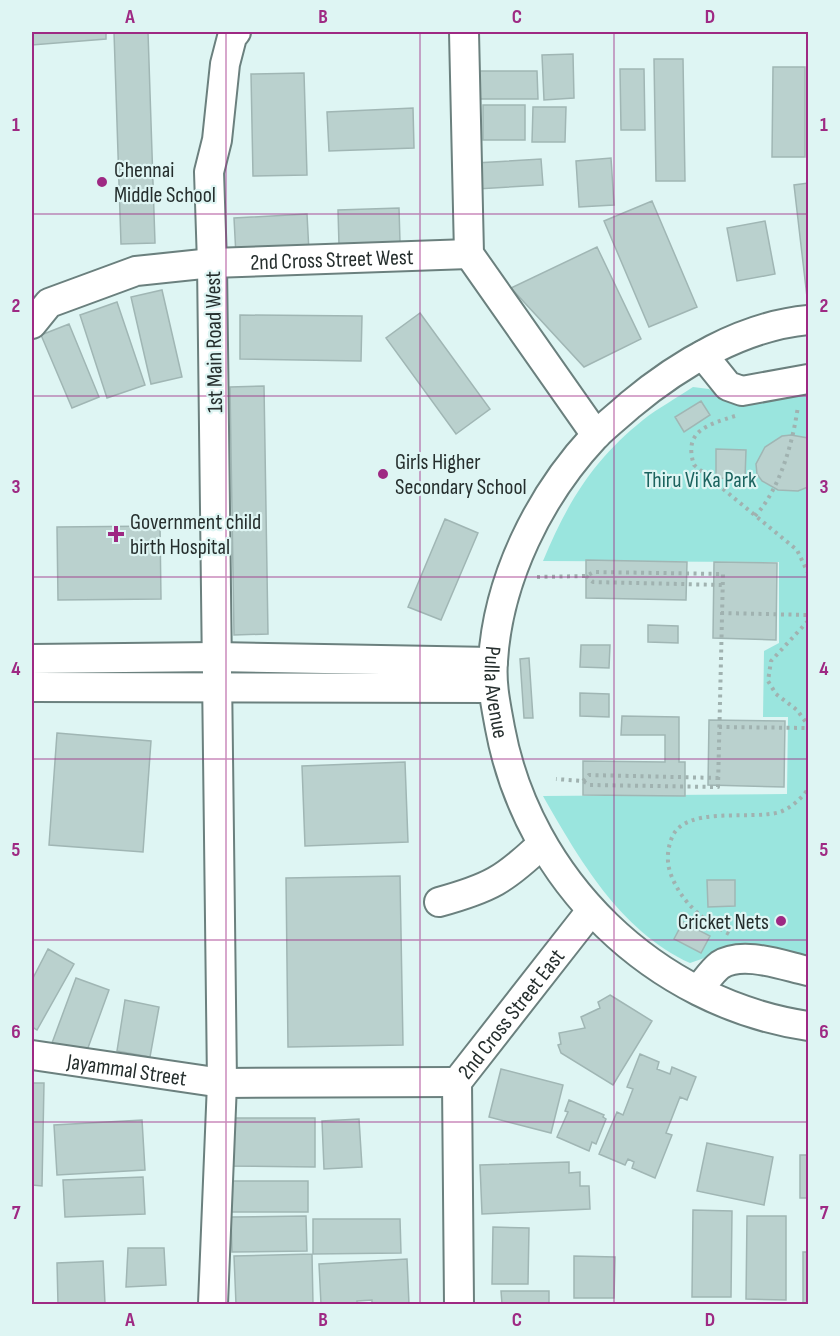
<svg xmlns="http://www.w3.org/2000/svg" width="840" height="1336" font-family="'Sofia Sans Condensed',sans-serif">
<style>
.green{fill:#9ae5de}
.building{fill:#bad1ce;stroke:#a0b6b4;stroke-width:1.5}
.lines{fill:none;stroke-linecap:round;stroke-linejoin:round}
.minor-casing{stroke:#6b807e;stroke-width:32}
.path{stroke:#a0b2b0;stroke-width:4;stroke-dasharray:3 4.5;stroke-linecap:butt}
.minor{stroke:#fff;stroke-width:28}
.grid{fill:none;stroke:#9e2983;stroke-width:1.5;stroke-opacity:0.55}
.poi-dot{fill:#9e2983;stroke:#def5f3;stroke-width:2}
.labels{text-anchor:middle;stroke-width:4.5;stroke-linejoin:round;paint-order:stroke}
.poi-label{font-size:22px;fill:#252e2d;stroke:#def5f3;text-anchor:start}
.street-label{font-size:22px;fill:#252e2d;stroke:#def5f3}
.park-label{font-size:22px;fill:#1c635f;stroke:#def5f3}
.neatline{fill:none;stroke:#9e2983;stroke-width:2}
.grid-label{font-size:20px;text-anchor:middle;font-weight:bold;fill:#9e2983}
</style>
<rect width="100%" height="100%" fill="#def5f3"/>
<path class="green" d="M 693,387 L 709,389 L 731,404 L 808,391 L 808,964 L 716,954 L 690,963 C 620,931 579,859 543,796 L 787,794 L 788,717 L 763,717 L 764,651 L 779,643 L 779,562 L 543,561 C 567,503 593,460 643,420 C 658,408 677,398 693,387 Z"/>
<path class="building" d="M 32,32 L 106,32 L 106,39 L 32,45 Z
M 114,32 L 148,32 L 155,243 L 121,244 Z
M 573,54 L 574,98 L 544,100 L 542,55 Z
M 654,59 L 683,59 L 685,181 L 656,181 Z
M 773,67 L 805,67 L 805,157 L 772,157 Z
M 620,69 L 644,69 L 645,130 L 621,130 Z
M 475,71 L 537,71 L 538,99 L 476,99 Z
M 304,73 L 307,175 L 253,176 L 251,74 Z
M 483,105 L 525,105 L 525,140 L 483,140 Z
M 533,107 L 566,107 L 565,142 L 532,142 Z
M 413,108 L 414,148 L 329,151 L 327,112 Z
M 611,158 L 614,205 L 579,207 L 576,161 Z
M 541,159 L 543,185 L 477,189 L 475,163 Z
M 808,183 L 808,297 L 807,297 L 794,185 Z
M 652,201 L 697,307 L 649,327 L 604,221 Z
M 399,208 L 400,242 L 339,245 L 338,210 Z
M 307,214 L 309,252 L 236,256 L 234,218 Z
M 765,221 L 775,274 L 737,281 L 727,228 Z
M 597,247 L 641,339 L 584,367 L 511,288 Z
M 162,290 L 182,377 L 151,384 L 131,297 Z
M 117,302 L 145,385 L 107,398 L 80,315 Z
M 420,313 L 490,409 L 456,434 L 386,338 Z
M 240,315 L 362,316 L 361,361 L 240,359 Z
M 69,324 L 99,397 L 72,408 L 41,335 Z
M 264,386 L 268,634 L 234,635 L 230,387 Z
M 701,401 L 710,415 L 684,432 L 675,417 Z
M 791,435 L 808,438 L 808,487 L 798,491 L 778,490 L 762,481 L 757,474 L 756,464 L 765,447 L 782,436 Z
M 716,449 L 746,450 L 745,479 L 716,478 Z
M 445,519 L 478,533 L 441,620 L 408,607 Z
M 160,526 L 161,599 L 58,600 L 57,527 Z
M 586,560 L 687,562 L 686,600 L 586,598 Z
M 714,562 L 777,563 L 776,640 L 713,638 Z
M 648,625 L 678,626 L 678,643 L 648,642 Z
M 581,645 L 610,645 L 609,668 L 580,667 Z
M 529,658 L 533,718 L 524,718 L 520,659 Z
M 580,693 L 609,694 L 609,717 L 580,716 Z
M 622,716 L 679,717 L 679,762 L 685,762 L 685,796 L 583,795 L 583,761 L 665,762 L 665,735 L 621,735 Z
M 709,720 L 785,721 L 784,787 L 708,785 Z
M 57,733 L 151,741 L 143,852 L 49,845 Z
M 405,762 L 408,842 L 305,846 L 302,766 Z
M 400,876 L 403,1045 L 288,1047 L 286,878 Z
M 707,880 L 735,880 L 735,906 L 708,907 Z
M 683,922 L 710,936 L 701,953 L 674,939 Z
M 48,949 L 74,964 L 37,1030 L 32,1027 L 32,980 Z
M 76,978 L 109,990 L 85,1056 L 52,1043 Z
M 610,995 L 652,1021 L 613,1085 L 561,1053 L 558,1045 L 561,1044 L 559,1033 L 585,1028 L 581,1017 L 600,1008 L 598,1002 Z
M 125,1000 L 159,1007 L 150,1057 L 117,1051 Z
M 640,1054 L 659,1062 L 657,1069 L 670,1074 L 672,1067 L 696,1077 L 687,1100 L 680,1097 L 666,1133 L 672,1135 L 655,1178 L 632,1168 L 634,1162 L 628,1159 L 625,1165 L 599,1154 L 617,1112 L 623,1115 L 633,1089 L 627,1087 Z
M 501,1069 L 563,1085 L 551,1133 L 489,1117 Z
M 32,1083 L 44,1083 L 42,1186 L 32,1185 Z
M 569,1100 L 604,1115 L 603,1117 L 606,1119 L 596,1144 L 592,1142 L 589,1151 L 557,1137 L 568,1112 L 565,1111 Z
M 224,1118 L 315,1118 L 315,1167 L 224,1166 Z
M 359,1119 L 362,1167 L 324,1169 L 322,1121 Z
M 142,1120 L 145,1170 L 57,1175 L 54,1125 Z
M 707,1143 L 773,1157 L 764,1205 L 697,1191 Z
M 800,1155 L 808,1155 L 808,1198 L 800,1198 Z
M 569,1162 L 569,1173 L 580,1172 L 580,1186 L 589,1186 L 590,1209 L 482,1214 L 480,1165 Z
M 143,1177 L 145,1214 L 65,1217 L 63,1180 Z
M 224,1181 L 308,1181 L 308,1212 L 224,1212 Z
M 693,1210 L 732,1211 L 731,1297 L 692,1297 Z
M 306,1216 L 307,1251 L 232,1252 L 231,1217 Z
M 747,1216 L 786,1216 L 786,1300 L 746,1299 Z
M 313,1219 L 400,1219 L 401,1253 L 313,1254 Z
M 493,1227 L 529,1228 L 528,1284 L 492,1284 Z
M 128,1248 L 164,1248 L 166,1285 L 126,1287 Z
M 803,1252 L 808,1252 L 808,1304 L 803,1304 Z
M 312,1254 L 313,1304 L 236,1304 L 234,1256 Z
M 574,1256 L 615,1257 L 614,1298 L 574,1298 Z
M 407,1259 L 409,1304 L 372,1304 L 372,1300 L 357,1301 L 357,1304 L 321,1304 L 319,1264 Z
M 103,1261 L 105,1304 L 58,1304 L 57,1263 Z
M 501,1291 L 549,1291 L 549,1304 L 502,1304 Z"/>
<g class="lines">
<g class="minor-casing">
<g id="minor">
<path d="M 464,32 L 469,254 L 596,435"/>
<path id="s1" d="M 808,320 C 743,326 679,364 630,405 C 619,415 606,425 595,436 C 539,496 498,579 493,661 C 491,684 496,706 500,728 C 528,880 654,1003 808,1026"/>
<path id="s2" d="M 32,324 L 49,303 L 136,271 L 212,263 L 469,254"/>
<path d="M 703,355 L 728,386 L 742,391 L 808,379"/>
<path d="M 32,659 L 216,657 L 493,662"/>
<path d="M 32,687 L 493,688"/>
<path d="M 439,902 C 490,888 504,880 542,844"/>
<path d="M 698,990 C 705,982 712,971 720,965 C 743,950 784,966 808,971"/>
<path id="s3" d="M 32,1055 L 222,1083 L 457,1082"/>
<path d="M 213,1304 L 222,1083 L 212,263 L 209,172 L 217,140 L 225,64 L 232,37 L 236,32"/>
<path id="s4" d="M 459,1304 L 457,1082 L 590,912"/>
</g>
</g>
<path class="path" d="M 735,416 C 707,425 683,431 694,465 L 797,550 L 808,573
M 755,516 C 780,489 793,442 798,406
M 586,576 L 593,582 L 723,585
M 537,577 L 586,576 L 594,572 L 723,574 L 718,787 L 590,785 L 583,781 L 556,779
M 721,613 L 808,615
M 808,621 L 771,661 L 768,681 L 776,694 L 797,710 L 808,725
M 719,727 L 808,728
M 583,781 L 589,775 L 719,778
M 729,934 C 702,920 680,901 670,872 C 667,862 667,851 671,840 C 682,804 750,821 780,812 C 791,808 802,798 808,789"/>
<use href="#minor" class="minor"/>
</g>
<path class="grid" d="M 226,32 L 226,1304M 420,32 L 420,1304M 614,32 L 614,1304M 32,214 L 808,214M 32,396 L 808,396M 32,577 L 808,577M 32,759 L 808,759M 32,940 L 808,940M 32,1122 L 808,1122"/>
<g class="poi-dot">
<circle cx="102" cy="182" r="6"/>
<circle cx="383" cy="474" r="6"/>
<path d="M113 525h6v6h6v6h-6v6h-6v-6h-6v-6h6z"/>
<circle cx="781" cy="921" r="6"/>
</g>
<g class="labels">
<g class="poi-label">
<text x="114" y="177">Chennai<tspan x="114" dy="25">Middle School</tspan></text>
<text x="395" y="469">Girls Higher<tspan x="395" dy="25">Secondary School</tspan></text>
<text x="130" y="529">Government child<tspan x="130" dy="25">birth Hospital</tspan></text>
<text x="769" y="929" text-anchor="end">Cricket Nets</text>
</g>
<g class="street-label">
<text dy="8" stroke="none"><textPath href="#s2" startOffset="316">2nd Cross Street West</textPath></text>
<text transform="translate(213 342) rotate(-91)" y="8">1st Main Road West</text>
<text dy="8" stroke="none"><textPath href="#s1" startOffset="530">Pulla Avenue</textPath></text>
<text dy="8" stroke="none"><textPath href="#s4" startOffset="309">2nd Cross Street East</textPath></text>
<text dy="8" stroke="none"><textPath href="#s3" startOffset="96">Jayammal Street</textPath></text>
</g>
<g class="park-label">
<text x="700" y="487">Thiru Vi Ka Park</text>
</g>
</g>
<rect width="840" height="1336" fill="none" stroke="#def5f3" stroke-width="66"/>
<rect x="33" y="33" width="774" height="1270" class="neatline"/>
<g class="grid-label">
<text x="130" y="23">A</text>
<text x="323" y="23">B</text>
<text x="517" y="23">C</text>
<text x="710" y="23">D</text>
<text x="16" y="131">1</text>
<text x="824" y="131">1</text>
<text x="16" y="312">2</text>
<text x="824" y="312">2</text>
<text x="16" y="493">3</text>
<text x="824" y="493">3</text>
<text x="16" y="675">4</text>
<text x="824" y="675">4</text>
<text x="16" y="856">5</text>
<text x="824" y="856">5</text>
<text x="16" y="1038">6</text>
<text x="824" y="1038">6</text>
<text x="16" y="1219">7</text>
<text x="824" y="1219">7</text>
<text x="130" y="1326">A</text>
<text x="323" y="1326">B</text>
<text x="517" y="1326">C</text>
<text x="710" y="1326">D</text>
</g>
</svg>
